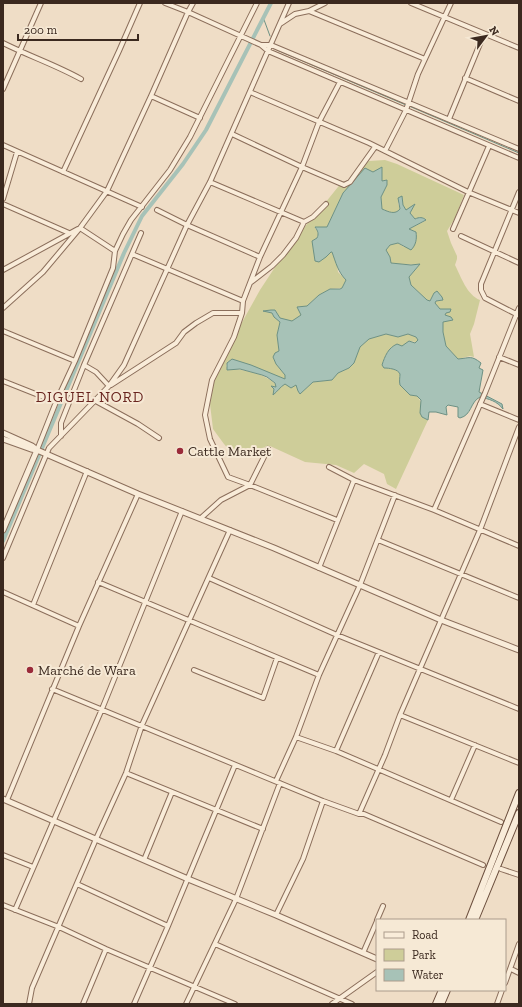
<svg xmlns="http://www.w3.org/2000/svg" width="522" height="1007" font-family="'Zilla Slab',serif">
<style>
.green{fill:#cecd99}
.water{fill:#a7c2b7;stroke:#6d9184}
.lines{fill:none;stroke-linecap:round;stroke-linejoin:round}
.stream{stroke:#6d9184;stroke-width:1}
.canal{stroke:#a7c2b7;stroke-width:4}
.minor-casing{stroke:#8b6e5b;stroke-width:6}
.tertiary-casing{stroke:#8b6e5b;stroke-width:7}
.secondary-casing{stroke:#6c4f3e;stroke-width:8}
.minor{stroke:#f9ecd9;stroke-width:4}
.tertiary{stroke:#f9ecd9;stroke-width:5}
.secondary{stroke:#f9ecd9;stroke-width:6}
.poi-dot{fill:#9a2a39;stroke:#f6e9d5;stroke-width:1.5}
.labels{text-anchor:middle;stroke-width:4;stroke-linejoin:round;paint-order:stroke}
.poi-label{font-size:14px;fill:#3b291f;stroke:#f6e9d5;text-anchor:start}
.neighbourhood-label{font-size:15px;letter-spacing:1px;fill:#68241e;stroke:#f6e9d5}
</style>
<rect width="100%" height="100%" fill="#efddc6"/>
<path class="green" d="M 385,160 L 397,164 L 464,195 L 455,218 L 447,231 L 451,243 L 457,256 L 457,259 L 455,265 C 461,277 467,295 480,300 L 474,324 L 470,334 L 474,357 L 470,356 L 458,359 L 446,346 L 443,332 L 443,322 L 451,317 L 445,315 L 447,309 L 440,309 L 435,303 L 436,301 L 442,300 L 434,293 L 430,301 L 427,300 L 411,285 L 409,277 L 419,265 L 399,264 L 391,263 L 390,257 L 386,250 L 390,245 L 398,243 L 404,247 L 416,232 L 409,229 L 425,221 L 415,219 L 410,213 L 415,204 L 406,211 L 403,205 L 402,197 L 398,203 L 400,209 C 395,215 389,212 382,209 L 381,197 L 387,185 L 387,180 L 382,181 L 373,172 L 359,173 L 352,183 L 343,193 L 327,227 L 315,228 C 318,231 319,234 317,238 L 312,241 L 332,252 L 337,264 L 338,272 L 346,280 L 342,288 L 330,289 L 319,295 L 307,306 L 298,307 L 302,315 L 292,322 L 280,318 L 275,310 L 264,311 L 272,313 L 274,317 L 280,322 L 277,335 L 279,351 L 273,357 L 276,364 L 285,375 L 285,379 L 228,361 L 226,366 L 229,370 C 240,367 273,376 277,387 L 272,386 L 277,392 C 282,383 286,384 296,384 L 300,394 L 313,382 L 332,380 L 338,373 L 349,368 L 354,363 L 360,347 L 369,339 L 386,334 L 398,337 L 408,334 L 416,337 L 418,340 L 416,342 L 409,341 L 384,368 C 389,368 398,369 400,374 C 400,377 399,381 400,385 L 410,395 L 417,396 C 422,401 423,412 426,419 L 428,420 L 396,489 L 387,484 L 384,474 L 364,464 L 354,473 L 336,465 L 305,462 L 270,446 L 254,450 L 232,453 L 224,444 L 213,429 L 210,404 L 214,382 L 222,358 L 260,290 L 285,252 L 310,220 L 317,213 L 342,182 L 349,181 L 364,163 L 369,161 Z"/>
<path class="water" d="M 382,167 L 382,181 L 387,180 L 387,185 L 381,197 L 382,209 C 389,212 395,215 400,209 L 398,198 L 402,196 L 403,205 L 406,210 L 415,204 L 410,213 L 415,219 C 419,217 423,217 426,220 L 409,229 L 416,232 C 417,239 416,245 411,250 L 398,243 L 390,245 L 386,250 L 390,257 L 391,263 L 411,265 L 420,264 L 409,277 L 411,285 L 427,300 L 430,301 L 434,293 L 437,291 L 442,297 L 443,300 L 436,301 L 435,303 L 440,309 L 451,309 L 450,312 L 446,313 L 445,315 L 451,317 L 453,320 L 443,322 L 443,332 L 446,346 L 458,359 C 470,358 471,355 481,363 L 479,368 L 483,370 L 479,392 L 502,404 L 503,409 C 497,401 489,399 480,397 C 470,402 472,415 460,418 L 458,417 L 458,407 L 448,405 L 446,407 L 447,415 L 436,412 L 429,412 L 428,420 L 422,417 L 420,413 L 421,400 L 417,396 L 410,395 L 400,385 C 399,381 400,377 400,374 C 398,369 389,368 384,368 L 382,365 C 385,356 388,348 397,344 L 402,346 L 409,341 L 415,343 L 418,340 L 416,337 L 408,334 L 398,337 L 386,334 L 369,339 L 360,347 L 354,363 L 349,368 L 338,373 L 332,380 L 313,382 L 300,394 L 298,391 L 296,385 L 291,388 L 285,384 C 280,387 278,391 273,395 L 274,389 L 271,386 L 276,387 L 275,383 L 267,377 L 262,375 L 240,369 L 227,370 L 227,363 L 232,359 L 251,365 L 285,379 L 285,375 L 276,364 L 273,357 L 275,353 L 279,351 L 277,335 L 280,322 L 274,317 L 272,313 L 263,311 L 271,310 L 275,310 L 280,318 L 292,321 L 301,315 L 297,307 L 307,306 L 319,295 L 330,289 L 340,289 L 342,288 L 346,280 C 338,272 336,263 332,252 L 331,252 L 326,257 L 319,262 L 315,261 L 312,241 L 317,238 C 319,234 318,231 315,227 L 327,227 L 343,193 L 365,168 L 373,172 Z"/>
<g class="lines">
<path class="stream" d="M 263,17 L 270,36
M 277,50 L 406,105
M 409,106 L 519,153"/>
<path class="canal" d="M 3,541 L 124,253 L 142,216 L 183,164 L 206,130 L 271,3"/>
<g class="minor-casing">
<path id="minor" d="M 165,3 L 188,12 L 193,3
M 411,3 L 519,48
M 309,11 L 425,59
M 280,24 L 295,14 L 309,11 L 325,3
M 3,43 C 29,56 56,65 81,79
M 261,45 L 271,45 L 519,149
M 465,78 L 519,101
M 3,89 L 41,3
M 250,92 L 369,143 L 468,192 L 519,213
M 151,96 L 200,118
M 449,119 L 484,34
M 232,134 L 302,167 L 344,185 L 350,182 L 375,147
M 3,145 L 142,207
M 385,151 L 406,110 L 418,74 L 451,3
M 63,172 L 119,51 L 140,3
M 210,182 L 304,222
M 3,199 L 17,152
M 3,204 L 69,233
M 157,210 L 187,225 L 260,257
M 80,228 L 115,251
M 453,229 L 489,146
M 461,236 L 519,263
M 132,254 L 243,301
M 3,270 L 78,229
M 250,283 L 272,266 L 283,255 L 296,238 L 304,222 L 313,217 L 326,204
M 3,308 L 43,272 L 80,228 L 107,191 L 151,96 L 188,12 L 261,45 L 268,51 L 519,158
M 518,315 L 485,298 L 481,290 L 481,284 L 519,192
M 3,331 L 75,361
M 499,357 L 519,365
M 84,365 L 96,372 L 109,386
M 3,381 L 56,402
M 111,385 L 176,343 L 184,332 L 196,323 L 213,313 L 242,313
M 94,400 L 138,424 L 159,438
M 480,404 L 519,420
M 61,436 L 61,423 L 84,365 L 141,233
M 268,449 L 250,485 L 228,477 L 210,439 L 205,415 L 212,380 L 234,337 L 242,313 L 243,301 L 260,257 L 302,167 L 319,122 L 340,82
M 37,450 L 56,402 L 75,361 L 113,268 L 115,251 L 123,234 L 131,220 L 170,170 L 190,137 L 257,3
M 329,467 L 354,480
M 434,510 L 485,393 L 519,308
M 201,518 L 221,500 L 250,485 L 337,520
M 378,540 L 519,598
M 3,558 L 49,448 L 109,386 L 124,365 L 187,225 L 210,182 L 289,3
M 319,568 L 354,480 L 434,510 L 519,546
M 209,578 L 337,635 L 519,709
M 98,582 L 319,675
M 3,592 L 79,626
M 33,605 L 87,471
M 194,670 L 263,698 L 277,658
M 52,689 L 323,801 L 359,814 L 364,814 L 483,865
M 400,715 L 519,763
M 296,737 L 336,751 L 501,822
M 336,751 L 379,652
M 126,773 L 263,829
M 276,781 L 296,737 L 319,675 L 360,585 L 395,495
M 7,800 L 79,626 L 138,494
M 451,800 L 475,745
M 359,814 L 385,755 L 400,715 L 480,530 L 519,427
M 3,855 L 33,867
M 144,860 L 172,792
M 501,869 L 519,875
M 77,884 L 168,926
M 3,905 L 59,927 L 106,949 L 235,1004
M 15,910 L 102,709 L 182,511
M 276,915 L 303,859 L 323,801
M 377,920 L 383,906
M 215,944 L 352,1004
M 363,953 L 377,921
M 511,969 L 519,973
M 505,983 L 519,944
M 29,1004 L 32,988 L 96,839 L 126,773 L 142,725 L 230,530
M 83,1004 L 106,949
M 134,1004 L 168,926 L 235,765
M 186,1004 L 236,899 L 280,783
M 332,1004 L 377,972
M 497,1004 L 502,990"/>
</g>
<g class="tertiary-casing">
<path id="tertiary" d="M 3,433 L 32,446 L 37,450
M 3,439 L 31,449 L 37,450 L 138,494 L 274,548 L 441,620 L 519,650
M 3,530 L 37,450
M 3,799 L 188,879 L 276,915 L 377,959"/>
</g>
<g class="secondary-casing">
<path id="secondary" d="M 469,920 L 519,793
M 475,920 L 519,813
M 436,1004 L 442,990
M 441,1004 L 447,990"/>
</g>
<use href="#minor" class="minor"/>
<use href="#tertiary" class="tertiary"/>
<use href="#secondary" class="secondary"/>
</g>
<g class="poi-dot">
<circle cx="180" cy="451" r="4"/>
<circle cx="30" cy="670" r="4"/>
</g>
<g class="labels">
<g class="poi-label">
<text x="188" y="456">Cattle Market</text>
<text x="38" y="675">Marché de Wara</text>
</g>
<g class="neighbourhood-label">
<text x="90" y="402">DIGUEL NORD</text>
</g>
</g>
<rect width="522" height="1007" fill="none" stroke="#3b291f" stroke-width="8"/>
<rect x="376" y="919" width="130" height="72" fill="#f6e9d5" stroke="#ab9c8c"/>
<rect x="384" y="932" width="20" height="6" fill="#f9ecd9" stroke="#ab9c8c"/>
<text x="412" y="939" font-size="12" fill="#3b291f">Road</text>
<rect x="384" y="949" width="20" height="12" fill="#cecd99" stroke="#ab9c8c"/>
<text x="412" y="959" font-size="12" fill="#3b291f">Park</text>
<rect x="384" y="969" width="20" height="12" fill="#a7c2b7" stroke="#ab9c8c"/>
<text x="412" y="979" font-size="12" fill="#3b291f">Water</text>
<g transform="translate(486 36) rotate(58)" stroke="#f6e9d5" stroke-width="3" paint-order="stroke">
<path d="M0-3L7 15L0 10L-7 15Z" fill="#3b291f"/>
<text y="-6" font-size="11" font-weight="bold" text-anchor="middle" fill="#3b291f">N</text>
</g>
<path d="M18 34v6h120v-6" fill="none" stroke="#3b291f" stroke-width="2"/>
<text x="24" y="34" font-size="12" fill="#3b291f" stroke="#f6e9d5" stroke-width="3" paint-order="stroke">200 m</text>
</svg>
